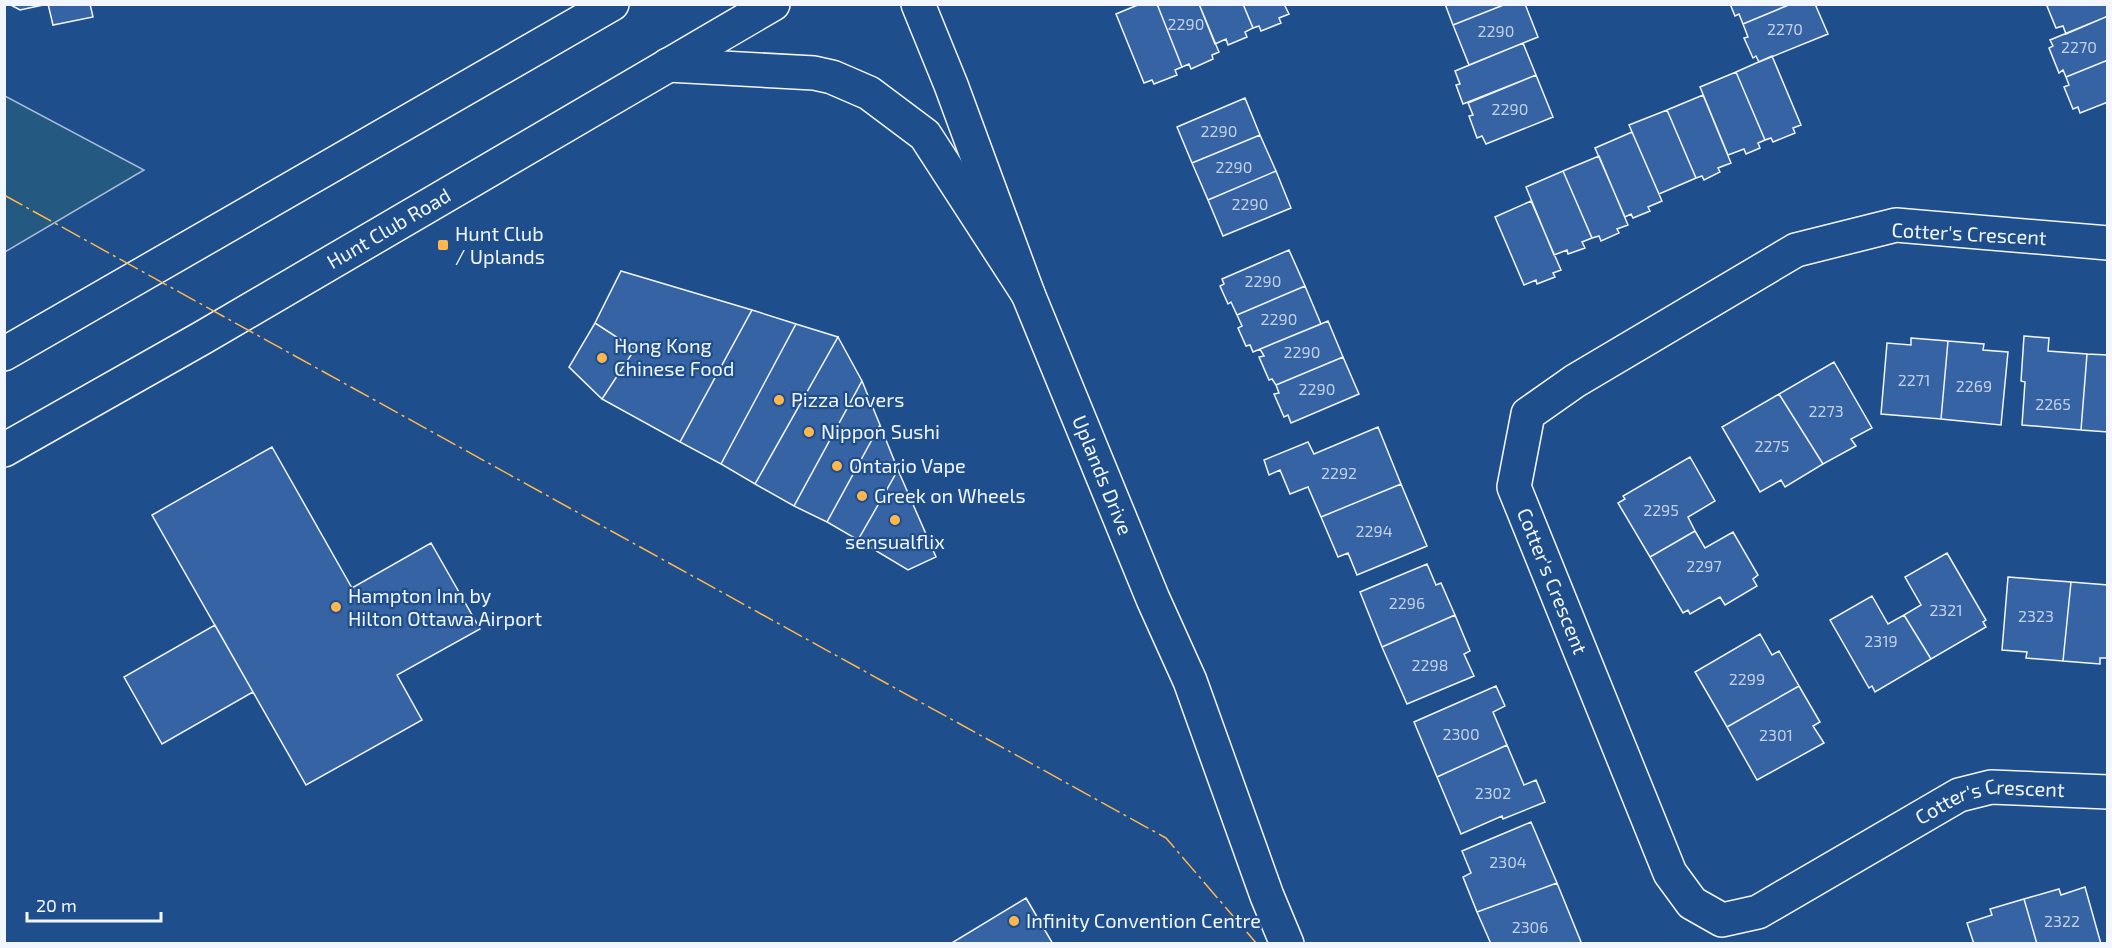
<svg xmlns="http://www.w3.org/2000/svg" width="2112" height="948" font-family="'Exo 2',sans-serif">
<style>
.green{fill:#245a82;stroke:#a8bbd7;stroke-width:1.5}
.building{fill:#3563a3;stroke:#f2f6ff;stroke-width:1.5}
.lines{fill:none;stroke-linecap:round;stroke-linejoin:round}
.minor-casing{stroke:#f2f6ff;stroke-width:36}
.secondary-casing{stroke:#f2f6ff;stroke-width:36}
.primary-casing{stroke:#f2f6ff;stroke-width:36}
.minor{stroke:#1f4e8c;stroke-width:33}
.secondary{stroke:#1f4e8c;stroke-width:33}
.primary{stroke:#1f4e8c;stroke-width:33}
.power{stroke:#ffb74d;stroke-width:1.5;stroke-dasharray:21 4.5 3 4.5;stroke-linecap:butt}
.poi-dot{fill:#ffb74d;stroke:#1f4e8c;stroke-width:2}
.labels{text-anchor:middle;stroke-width:4.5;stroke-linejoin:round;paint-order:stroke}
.number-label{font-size:16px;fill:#c3d1e8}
.street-label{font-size:20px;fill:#f2f6ff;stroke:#1f4e8c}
.poi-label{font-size:20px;fill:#f2f6ff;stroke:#1f4e8c;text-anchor:start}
</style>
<rect width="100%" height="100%" fill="#1f4e8c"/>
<path class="green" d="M 4,96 L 5,96 L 144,170 L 5,252 Z"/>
<path class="building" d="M 9,4 L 42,4 L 43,5 L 20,10 Z
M 48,4 L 90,4 L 93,17 L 53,25 Z
M 1140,4 L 1157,4 L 1182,67 L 1175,70 L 1177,75 L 1154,84 L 1152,80 L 1144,83 L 1116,14 Z
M 1157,4 L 1199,4 L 1219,52 L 1212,55 L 1213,59 L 1191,69 L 1189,64 L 1182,67 Z
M 1199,4 L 1243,4 L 1253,28 L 1245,32 L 1247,37 L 1228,45 L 1226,39 L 1215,44 Z
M 1243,4 L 1284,4 L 1289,14 L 1279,18 L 1281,23 L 1261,31 L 1259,26 L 1253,28 Z
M 1445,4 L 1506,4 L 1453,25 Z
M 1506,4 L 1525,4 L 1538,37 L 1469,65 L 1453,25 Z
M 1730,4 L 1791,4 L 1743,24 L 1739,14 L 1735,16 Z
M 1791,4 L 1815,4 L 1828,34 L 1759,62 L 1756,56 L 1753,58 L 1744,38 L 1748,37 L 1743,24 Z
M 2051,4 L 2108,4 L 2108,16 L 2066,34 L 2063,26 L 2056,28 L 2047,6 Z
M 2108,16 L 2108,60 L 2066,77 L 2063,70 L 2059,73 L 2049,48 L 2053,46 L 2050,40 Z
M 1523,43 L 1536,75 L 1463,104 L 1456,85 L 1460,84 L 1455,71 Z
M 1772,56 L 1801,125 L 1793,128 L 1795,133 L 1773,142 L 1771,138 L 1765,140 L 1736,72 Z
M 2108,60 L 2108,102 L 2080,113 L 2078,107 L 2073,109 L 2064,87 L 2069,85 L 2066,77 Z
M 1736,72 L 1765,140 L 1758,143 L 1760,148 L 1746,154 L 1744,149 L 1728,155 L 1700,87 Z
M 1536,75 L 1553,117 L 1486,144 L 1482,136 L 1477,138 L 1469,116 L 1473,115 L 1468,103 Z
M 1703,95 L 1731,163 L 1718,168 L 1720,172 L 1704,180 L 1702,176 L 1696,178 L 1667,110 Z
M 1245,98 L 1260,135 L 1192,163 L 1177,127 Z
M 1667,110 L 1696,178 L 1659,194 L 1629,125 Z
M 1632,132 L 1662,201 L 1648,207 L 1650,211 L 1633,218 L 1631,214 L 1625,217 L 1595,148 Z
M 1260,135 L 1276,171 L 1208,200 L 1192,163 Z
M 1599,156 L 1628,225 L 1617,229 L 1619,233 L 1601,241 L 1599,236 L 1592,238 L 1563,171 Z
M 1276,171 L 1291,208 L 1223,236 L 1208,200 Z
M 1563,171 L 1592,238 L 1582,242 L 1585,248 L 1568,254 L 1567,250 L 1554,255 L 1526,187 Z
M 1531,201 L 1561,270 L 1553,273 L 1555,277 L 1537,284 L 1536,280 L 1524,285 L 1495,217 Z
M 1289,250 L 1305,286 L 1237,315 L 1231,302 L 1228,304 L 1220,286 L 1224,284 L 1222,279 Z
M 621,271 L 752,310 L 680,442 L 602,399 L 635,349 L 595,323 Z
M 1305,286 L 1321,324 L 1253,352 L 1250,345 L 1246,346 L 1238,328 L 1242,326 L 1237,315 Z
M 752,310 L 796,324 L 721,464 L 680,442 Z
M 1328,321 L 1343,357 L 1276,385 L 1272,379 L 1269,380 L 1259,357 L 1264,356 L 1260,349 Z
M 595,323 L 635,349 L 602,399 L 569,367 Z
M 796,324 L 838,337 L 755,484 L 721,464 Z
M 2024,336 L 2049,338 L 2048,351 L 2087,354 L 2081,430 L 2022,425 L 2025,382 L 2021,381 Z
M 838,337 L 862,381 L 794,506 L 755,484 Z
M 1911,338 L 1948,341 L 1941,419 L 1881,414 L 1887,343 L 1911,345 Z
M 1948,341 L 1984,344 L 1983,350 L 2008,352 L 2001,425 L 1941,419 Z
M 2087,354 L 2108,355 L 2108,432 L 2081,430 Z
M 1343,357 L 1359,394 L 1291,423 L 1288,415 L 1284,417 L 1274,394 L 1279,393 L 1276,385 Z
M 1834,362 L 1872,428 L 1851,439 L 1856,446 L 1823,464 L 1779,394 Z
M 862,381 L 880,425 L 827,522 L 794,506 Z
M 1779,394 L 1823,464 L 1785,487 L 1781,480 L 1760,492 L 1722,427 Z
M 880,425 L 898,470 L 858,540 L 827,522 Z
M 1378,427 L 1401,484 L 1321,517 L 1308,487 L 1290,494 L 1280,470 L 1269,475 L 1264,460 L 1308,442 L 1314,454 Z
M 272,447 L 352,588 L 431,543 L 480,629 L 397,675 L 422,720 L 306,785 L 152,515 Z
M 1690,457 L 1715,501 L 1688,517 L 1695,531 L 1650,557 L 1618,503 L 1625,499 L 1623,496 Z
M 898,470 L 936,557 L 908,570 L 858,540 Z
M 1401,484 L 1427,546 L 1357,575 L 1348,553 L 1338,557 L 1321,517 Z
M 1695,531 L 1705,548 L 1733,532 L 1758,575 L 1753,579 L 1757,586 L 1725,605 L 1720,597 L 1690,614 L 1688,610 L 1683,613 L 1650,557 Z
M 1947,553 L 1986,620 L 1983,622 L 1986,627 L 1931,659 L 1904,615 L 1921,605 L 1905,577 Z
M 1427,564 L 1436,585 L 1441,583 L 1455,615 L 1382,647 L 1360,592 Z
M 2008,577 L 2071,582 L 2063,661 L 2026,658 L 2027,652 L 2002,650 Z
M 2071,582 L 2108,585 L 2108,658 L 2100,658 L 2100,664 L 2063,661 Z
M 1872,596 L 1888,624 L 1904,615 L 1931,659 L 1875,692 L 1872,686 L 1869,688 L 1830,620 Z
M 1455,615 L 1470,651 L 1464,654 L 1474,676 L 1407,704 L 1382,647 Z
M 215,625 L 253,692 L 162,744 L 124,677 Z
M 1760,634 L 1772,655 L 1779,651 L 1799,686 L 1727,727 L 1695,672 Z
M 1496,686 L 1505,706 L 1493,712 L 1507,745 L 1437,777 L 1414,722 Z
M 1799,686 L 1820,722 L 1813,726 L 1824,743 L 1757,780 L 1727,727 Z
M 1507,745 L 1524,785 L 1536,780 L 1545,802 L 1503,819 L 1502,816 L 1461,834 L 1437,777 Z
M 1531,822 L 1557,883 L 1477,912 L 1463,877 L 1471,873 L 1462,851 Z
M 1557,883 L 1581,942 L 1577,944 L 1491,944 L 1477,912 Z
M 2085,887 L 2101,944 L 2037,944 L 2024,899 L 2059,889 L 2061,895 Z
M 1026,898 L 1053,944 L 950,944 Z
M 2024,899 L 2037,944 L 1974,944 L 1967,923 L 1992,915 L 1990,909 Z"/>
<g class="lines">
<g class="minor-casing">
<g id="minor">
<path id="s1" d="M 2108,243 L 1896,225 L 1796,250 L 1575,381 L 1528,414 L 1514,487 L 1670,873 L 1692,903 L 1722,920 L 1758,912 L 1959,795 L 1991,787 L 2108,792"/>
</g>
</g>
<g class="secondary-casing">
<g id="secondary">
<path id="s2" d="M 918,4 L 951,85 L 1028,294 L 1153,599 L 1190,681 L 1267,896 L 1287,944"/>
</g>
</g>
<g class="primary-casing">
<g id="primary">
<path d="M 668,65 L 814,73 L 832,77 L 869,93 L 925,135 L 1028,294"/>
<path d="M 4,354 L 612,4"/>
<path id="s3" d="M 4,450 L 202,338 L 773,4"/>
</g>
</g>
<use href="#minor" class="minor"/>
<use href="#secondary" class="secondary"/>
<use href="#primary" class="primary"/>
<path class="power" d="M 4,195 L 1166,838 L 1257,944"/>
</g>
<g class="poi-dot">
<rect x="437" y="239" width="12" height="12" rx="3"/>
<circle cx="602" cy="358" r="6"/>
<circle cx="779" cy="400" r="6"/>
<circle cx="809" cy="432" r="6"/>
<circle cx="837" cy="466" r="6"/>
<circle cx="862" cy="496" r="6"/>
<circle cx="895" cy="520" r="6"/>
<circle cx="336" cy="607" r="6"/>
<circle cx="1014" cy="921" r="6"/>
</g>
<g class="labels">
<g class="number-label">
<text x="1186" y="30">2290</text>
<text x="1785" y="35">2270</text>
<text x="1496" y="37">2290</text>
<text x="2079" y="53">2270</text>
<text x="1510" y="115">2290</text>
<text x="1219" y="137">2290</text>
<text x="1234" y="173">2290</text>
<text x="1250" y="210">2290</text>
<text x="1263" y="287">2290</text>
<text x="1279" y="325">2290</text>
<text x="1302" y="358">2290</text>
<text x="1914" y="386">2271</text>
<text x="1974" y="392">2269</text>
<text x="1317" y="395">2290</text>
<text x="2053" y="410">2265</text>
<text x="1826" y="417">2273</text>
<text x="1772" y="452">2275</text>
<text x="1339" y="479">2292</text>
<text x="1661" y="516">2295</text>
<text x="1374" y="537">2294</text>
<text x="1704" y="572">2297</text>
<text x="1407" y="609">2296</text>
<text x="1946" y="616">2321</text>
<text x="2036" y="622">2323</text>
<text x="1881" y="647">2319</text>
<text x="1430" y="671">2298</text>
<text x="1747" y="685">2299</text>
<text x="1461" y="740">2300</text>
<text x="1776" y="741">2301</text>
<text x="1493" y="799">2302</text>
<text x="1508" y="868">2304</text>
<text x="2062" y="927">2322</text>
<text x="1530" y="933">2306</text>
</g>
<g class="street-label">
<text dy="7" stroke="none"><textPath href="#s3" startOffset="444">Hunt Club Road</textPath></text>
<text transform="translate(1969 234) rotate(3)" y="7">Cotter's Crescent</text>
<text dy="7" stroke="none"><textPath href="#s2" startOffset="506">Uplands Drive</textPath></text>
<text dy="7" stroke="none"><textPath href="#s1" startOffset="806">Cotter's Crescent</textPath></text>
<text dy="7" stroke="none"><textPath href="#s1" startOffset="1491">Cotter's Crescent</textPath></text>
</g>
<g class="poi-label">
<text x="455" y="241">Hunt Club<tspan x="455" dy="23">/ Uplands</tspan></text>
<text x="614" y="353">Hong Kong<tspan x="614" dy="23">Chinese Food</tspan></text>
<text x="791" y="407">Pizza Lovers</text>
<text x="821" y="439">Nippon Sushi</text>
<text x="849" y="473">Ontario Vape</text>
<text x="874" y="503">Greek on Wheels</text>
<text x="895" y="549" text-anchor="middle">sensualflix</text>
<text x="348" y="603">Hampton Inn by<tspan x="348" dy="23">Hilton Ottawa Airport</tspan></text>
<text x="1026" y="928">Infinity Convention Centre</text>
</g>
</g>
<rect width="2112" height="948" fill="none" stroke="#f2f6ff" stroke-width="12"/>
<path d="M27 912v9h134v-9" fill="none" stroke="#f2f6ff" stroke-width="3"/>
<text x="36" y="912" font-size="18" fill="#f2f6ff" stroke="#1f4e8c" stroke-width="4.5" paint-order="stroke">20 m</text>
</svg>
